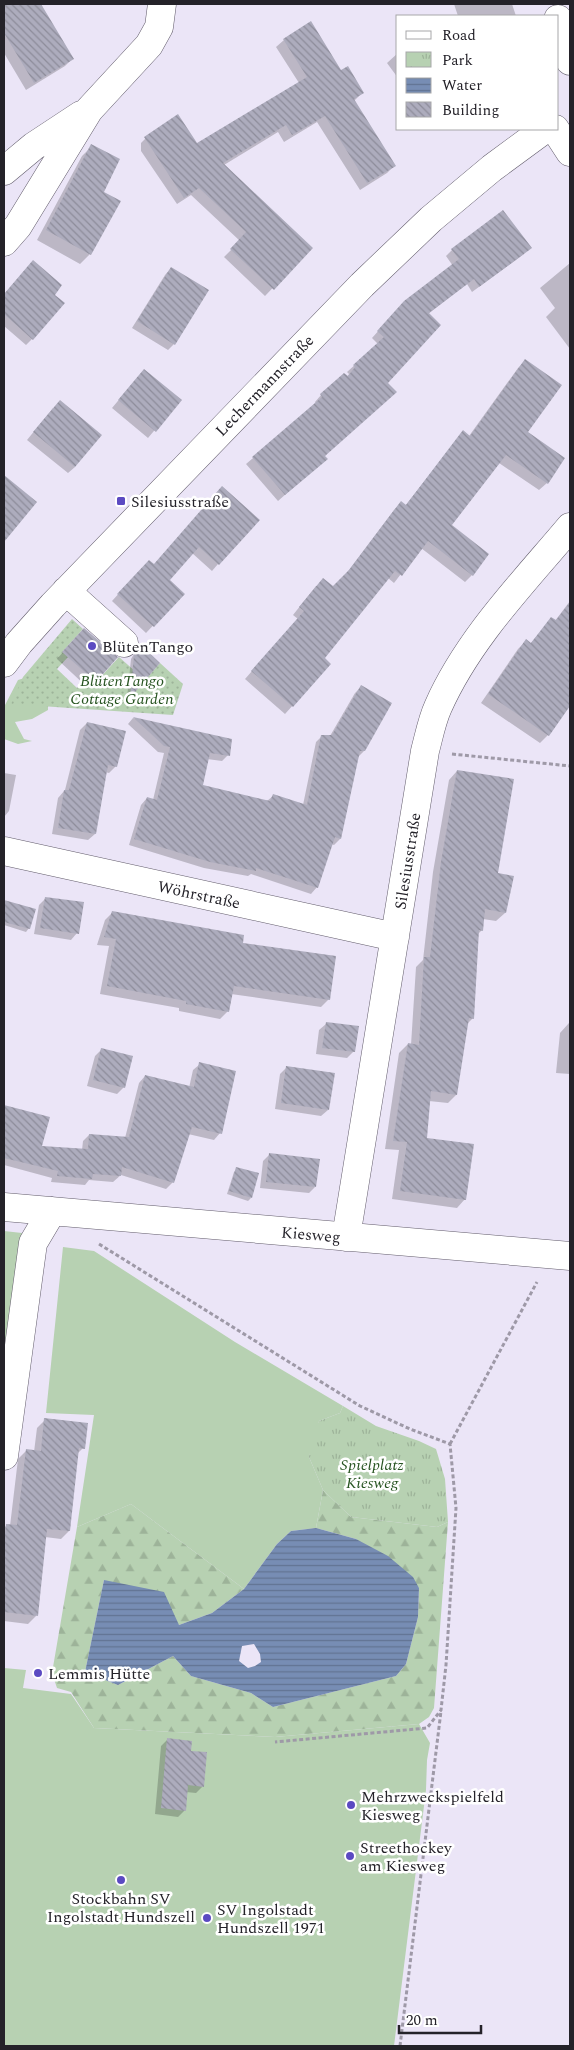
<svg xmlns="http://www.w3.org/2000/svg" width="574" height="2050" font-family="Spectral,serif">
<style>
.grass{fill:#b7d1b2}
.forest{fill:url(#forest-firs)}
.park{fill:url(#park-tufts)}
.garden{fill:url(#garden-dots)}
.water{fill:url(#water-rules);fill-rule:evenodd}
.shadow{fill:#0003}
.building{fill:url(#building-back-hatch)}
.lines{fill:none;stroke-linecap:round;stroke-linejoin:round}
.minor-casing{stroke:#625c6b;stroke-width:29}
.path{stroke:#9e99a7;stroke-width:3;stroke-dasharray:4 2.5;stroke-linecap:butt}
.minor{stroke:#fff;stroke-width:28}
.poi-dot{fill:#5b4ac2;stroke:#fff;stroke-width:2}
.labels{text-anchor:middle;stroke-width:5;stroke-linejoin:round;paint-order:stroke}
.street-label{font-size:16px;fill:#242229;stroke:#fff}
.poi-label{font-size:16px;fill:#242229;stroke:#fff;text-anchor:start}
.park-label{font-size:16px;font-style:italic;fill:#275421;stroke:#fff}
</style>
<defs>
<pattern id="forest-firs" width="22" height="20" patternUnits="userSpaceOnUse" patternTransform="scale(1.25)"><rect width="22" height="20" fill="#b7d1b2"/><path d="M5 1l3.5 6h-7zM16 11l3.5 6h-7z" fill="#9db399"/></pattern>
<pattern id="park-tufts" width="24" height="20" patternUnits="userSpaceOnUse" patternTransform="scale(1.25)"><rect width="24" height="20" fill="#b7d1b2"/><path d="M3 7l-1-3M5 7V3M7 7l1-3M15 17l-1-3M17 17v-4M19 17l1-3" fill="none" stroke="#9db399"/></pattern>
<pattern id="garden-dots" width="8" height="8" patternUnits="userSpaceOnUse" patternTransform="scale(1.25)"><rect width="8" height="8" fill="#b7d1b2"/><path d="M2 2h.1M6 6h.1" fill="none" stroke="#9db399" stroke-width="1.8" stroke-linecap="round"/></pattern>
<pattern id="water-rules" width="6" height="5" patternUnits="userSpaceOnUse" patternTransform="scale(1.25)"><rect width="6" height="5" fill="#778db4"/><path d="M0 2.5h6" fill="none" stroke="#617392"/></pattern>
<pattern id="building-back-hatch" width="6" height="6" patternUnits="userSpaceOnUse" patternTransform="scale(1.25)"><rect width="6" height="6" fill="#adacbd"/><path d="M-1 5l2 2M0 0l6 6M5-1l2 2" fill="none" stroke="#8d8c9a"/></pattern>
</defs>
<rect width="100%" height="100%" fill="#ebe5f7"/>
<path class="grass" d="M 31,676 L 48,698 L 48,710 L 32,719 L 15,722 L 24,739 L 32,741 L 18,744 L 4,739 L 4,707 L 18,680 Z
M 4,1231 L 22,1233 L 4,1406 Z
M 63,1247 L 94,1251 L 235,1342 L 343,1406 L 340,1413 L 319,1421 L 309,1457 L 323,1490 L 316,1528 L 291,1531 L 277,1544 L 244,1589 L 131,1504 L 77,1527 L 94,1415 L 46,1413 Z
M 4,1668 L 26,1670 L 23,1688 L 71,1694 L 94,1728 L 275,1737 L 419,1724 L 430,1743 L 427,1760 L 426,1790 L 394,2046 L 4,2046 Z"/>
<path class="forest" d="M 323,1490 L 351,1517 L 437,1527 L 448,1522 L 434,1708 L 429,1717 L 419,1724 L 275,1737 L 94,1728 L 71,1692 L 57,1688 L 52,1673 L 77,1527 L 131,1504 L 244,1589 L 212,1613 L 179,1625 L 104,1580 L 85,1672 L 118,1685 L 173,1656 L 191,1676 L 251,1693 L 273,1707 L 396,1676 L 406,1664 L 418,1617 L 419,1588 L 356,1539 L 316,1528 Z"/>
<path class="park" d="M 343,1406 L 376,1426 L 419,1441 L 436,1449 L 445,1479 L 448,1522 L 437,1527 L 351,1517 L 323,1490 L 309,1457 L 312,1436 L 319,1421 L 340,1413 Z"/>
<path class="garden" d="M 72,619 L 83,629 L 63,651 L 68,657 L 57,669 L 77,688 L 89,676 L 96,682 L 119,657 L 145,680 L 160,663 L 183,684 L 173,715 L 11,704 L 23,677 Z"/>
<path class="water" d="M 316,1528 L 356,1539 L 388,1556 L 413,1577 L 419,1588 L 418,1617 L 406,1664 L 396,1676 L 273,1707 L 251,1693 L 191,1676 L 173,1656 L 118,1685 L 85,1672 L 104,1580 L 164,1592 L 179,1625 L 212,1613 L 244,1589 L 277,1544 L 291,1531 ZM 254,1644 L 260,1654 L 261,1662 L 255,1666 L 248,1668 L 239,1661 L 242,1646 Z"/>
<path class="shadow" d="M 4,4 L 40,4 L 72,59 L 65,66 L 26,90 L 4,53 Z
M 454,4 L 512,4 L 516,16 L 458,16 Z
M 284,40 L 341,71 L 362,93 L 354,101 L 394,166 L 387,173 L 360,190 L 317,122 L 284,142 L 278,132 L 224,165 L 311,248 L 265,296 L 224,257 L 240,241 L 191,195 L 177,204 L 141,151 L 141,143 L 149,135 L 197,145 L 299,83 L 276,47 Z
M 398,53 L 398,78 L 387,63 Z
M 92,146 L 102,192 L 90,254 L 80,264 L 37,240 L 82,156 Z
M 452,250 L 524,254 L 472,292 L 467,284 L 428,314 L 386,383 L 324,457 L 319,465 L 278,501 L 246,464 L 316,404 L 315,402 L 321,395 L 347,377 L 349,374 L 347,372 L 378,344 L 372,338 L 398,309 L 453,266 L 446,256 Z
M 570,263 L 570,349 L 546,317 L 555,308 L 540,288 Z
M 27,268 L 53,295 L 32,339 L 26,345 L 4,326 L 4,295 Z
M 171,268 L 174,344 L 168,350 L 132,328 L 165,275 Z
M 525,361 L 526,433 L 547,483 L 539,490 L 499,463 L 450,526 L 472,575 L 465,582 L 421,548 L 394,583 L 388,578 L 323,659 L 330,664 L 285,714 L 245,679 L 298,619 L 293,615 L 316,586 L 333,588 L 343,578 L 394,510 L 401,503 L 405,506 L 463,432 L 469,436 L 518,368 Z
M 138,377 L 180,400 L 148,438 L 112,408 Z
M 53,408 L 75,467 L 68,473 L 27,440 Z
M 5,478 L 35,503 L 4,538 L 4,479 Z
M 216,495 L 218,564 L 212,571 L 192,553 L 168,580 L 183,594 L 146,633 L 112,601 L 142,568 L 153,566 Z
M 570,601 L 570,704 L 548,735 L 540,743 L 481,703 L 518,649 L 526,641 L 530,644 L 552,618 L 555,621 Z
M 77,636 L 95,681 L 88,688 L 57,659 Z
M 139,645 L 159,663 L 127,698 L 131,659 Z
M 361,687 L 364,751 L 357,758 L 340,839 L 334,845 L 331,844 L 317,887 L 311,894 L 251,874 L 248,876 L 204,868 L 129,845 L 141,805 L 147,798 L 153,800 L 164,753 L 158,752 L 128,724 L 133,718 L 231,740 L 228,755 L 222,761 L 207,759 L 201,786 L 267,801 L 273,796 L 303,805 L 316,742 L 322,736 L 330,736 L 355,693 Z
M 87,723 L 116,766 L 109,773 L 105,772 L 95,834 L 88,840 L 52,834 L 58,798 L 65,790 L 80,730 Z
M 457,771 L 497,874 L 512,877 L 505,913 L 496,921 L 483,919 L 482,930 L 478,934 L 473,1018 L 467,1024 L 456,1095 L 448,1103 L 429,1101 L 425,1139 L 465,1199 L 457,1208 L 392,1199 L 399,1150 L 385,1149 L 399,1053 L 408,1044 L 411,1045 L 416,967 L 423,960 L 433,872 L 449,780 Z
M 4,773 L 16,775 L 9,811 L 4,817 Z
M 45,899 L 77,933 L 71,940 L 34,934 L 39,905 Z
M 4,901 L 34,910 L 29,928 L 26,932 L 4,925 Z
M 113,912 L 241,944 L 329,999 L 321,1007 L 231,994 L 228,1011 L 220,1019 L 179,1011 L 179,1008 L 100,994 L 109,946 L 97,945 L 105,920 Z
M 569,1023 L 570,1074 L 556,1073 L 560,1033 Z
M 326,1024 L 354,1051 L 347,1058 L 316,1054 L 319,1030 Z
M 101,1050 L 124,1087 L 117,1094 L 87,1086 L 95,1056 Z
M 200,1064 L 220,1133 L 214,1140 L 188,1134 L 173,1182 L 166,1189 L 121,1175 L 113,1182 L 89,1180 L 85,1185 L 51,1182 L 52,1178 L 4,1165 L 4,1106 L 48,1118 L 41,1147 L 82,1150 L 83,1141 L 89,1135 L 125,1138 L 139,1083 L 145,1076 L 189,1088 L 193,1070 Z
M 287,1067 L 328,1110 L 321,1116 L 275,1109 L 280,1074 Z
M 270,1154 L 315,1187 L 309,1193 L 260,1188 L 263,1161 Z
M 237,1169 L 251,1198 L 248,1201 L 227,1194 L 234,1172 Z
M 45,1420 L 83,1448 L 77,1454 L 69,1531 L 61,1539 L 45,1537 L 36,1616 L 28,1624 L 4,1621 L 4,1528 L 7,1525 L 10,1526 L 18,1459 L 26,1451 L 34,1452 L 37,1428 Z
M 168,1739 L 190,1752 L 203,1786 L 196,1793 L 186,1792 L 185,1810 L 178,1817 L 155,1814 L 161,1746 Z"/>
<path class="building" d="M 4,4 L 41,4 L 74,59 L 34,83 L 4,33 Z
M 311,21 L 341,70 L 348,66 L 364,93 L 354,99 L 396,166 L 367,183 L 325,116 L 292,135 L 286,125 L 223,163 L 313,248 L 274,290 L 230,249 L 246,232 L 199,188 L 184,198 L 144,137 L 178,114 L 197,143 L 307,77 L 283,39 Z
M 91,144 L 120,159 L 104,192 L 121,201 L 91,255 L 46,230 Z
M 503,210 L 532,248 L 479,287 L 474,279 L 429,313 L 441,325 L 388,383 L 397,392 L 325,456 L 328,459 L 285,495 L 252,457 L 322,397 L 320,394 L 344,373 L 348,376 L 355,367 L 353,365 L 384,337 L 377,331 L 404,301 L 459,259 L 451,249 Z
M 33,260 L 62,285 L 55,295 L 65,303 L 33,340 L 4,314 L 4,294 Z
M 171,267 L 209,290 L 175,345 L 137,321 Z
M 525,359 L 562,385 L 528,432 L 565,458 L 548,484 L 506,455 L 452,525 L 489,554 L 473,576 L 428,541 L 402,576 L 395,571 L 325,658 L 331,664 L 293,707 L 251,671 L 304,611 L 299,607 L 323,578 L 333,586 L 349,570 L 401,501 L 406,505 L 463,430 L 470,436 Z
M 144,369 L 182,400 L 156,432 L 118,400 Z
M 60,400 L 102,435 L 75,467 L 33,432 Z
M 4,475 L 37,502 L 4,542 Z
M 222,486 L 260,520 L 219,565 L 199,547 L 170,580 L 185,594 L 154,627 L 117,594 L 149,560 L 154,564 Z
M 570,602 L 570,706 L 549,736 L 488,694 L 526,639 L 531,643 L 551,617 L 556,620 Z
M 84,628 L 118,657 L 96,682 L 62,652 Z
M 139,643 L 160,663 L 130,698 L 134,655 Z
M 361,685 L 392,703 L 365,751 L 360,751 L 341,839 L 335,837 L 318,888 L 256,868 L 256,871 L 210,862 L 134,839 L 147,797 L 157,800 L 170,747 L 164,746 L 133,717 L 232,739 L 230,756 L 210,753 L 203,785 L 270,801 L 273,794 L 307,805 L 321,735 L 332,735 Z
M 87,722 L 126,731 L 117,767 L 108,765 L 96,834 L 58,828 L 64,790 L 69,790 Z
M 457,770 L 514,779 L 498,873 L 514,876 L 506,913 L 485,909 L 483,931 L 479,930 L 474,1019 L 469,1018 L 457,1095 L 431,1091 L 427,1138 L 474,1144 L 466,1200 L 400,1191 L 407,1142 L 393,1141 L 408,1043 L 419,1045 L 424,957 L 430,957 L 441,862 Z
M 45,897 L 84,902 L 79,934 L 40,928 Z
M 4,900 L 36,909 L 30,929 L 4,922 Z
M 112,911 L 244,935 L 243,943 L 336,956 L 330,1000 L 234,986 L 229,1012 L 186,1004 L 186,1001 L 107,986 L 116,939 L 104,937 Z
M 326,1022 L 359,1026 L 355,1052 L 322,1048 Z
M 101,1048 L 133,1056 L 125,1088 L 93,1080 Z
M 199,1062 L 236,1071 L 222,1134 L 192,1127 L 174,1183 L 122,1167 L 121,1176 L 93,1174 L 92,1179 L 57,1176 L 58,1171 L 4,1158 L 4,1105 L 50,1117 L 42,1146 L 88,1149 L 89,1134 L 129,1137 L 145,1075 L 194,1087 Z
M 286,1066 L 335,1073 L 329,1110 L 281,1103 Z
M 269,1153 L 320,1159 L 316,1187 L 266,1182 Z
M 236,1167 L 259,1173 L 252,1198 L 229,1191 Z
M 44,1418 L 88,1423 L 85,1449 L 79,1448 L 70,1531 L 47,1529 L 38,1616 L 4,1612 L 4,1543 L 6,1524 L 17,1525 L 26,1449 L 41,1451 Z
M 167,1738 L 192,1741 L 191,1751 L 207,1752 L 204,1787 L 188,1785 L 186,1811 L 161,1808 Z"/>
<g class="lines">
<g class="minor-casing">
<path id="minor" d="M 558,19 L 570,61
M 555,129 L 570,152
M 4,171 L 34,146 L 81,115
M 4,242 L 18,226 L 89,110 L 149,45 L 159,27 L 162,4
M 66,591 L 124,643
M 4,663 L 19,643 L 53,605 L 362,285 L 431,219 L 492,168 L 545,129
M 4,851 L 395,937
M 4,1207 L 570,1256
M 346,1237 L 425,751 C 429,736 432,720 438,707 C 468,639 523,583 570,527
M 4,1456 L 33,1243 L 52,1211"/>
</g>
<path class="path" d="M 452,754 L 570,766
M 99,1244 L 360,1406 L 410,1429 L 450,1444 L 456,1508 L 446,1665 L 441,1710 L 427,1728 L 275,1742
M 450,1444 L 537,1282
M 400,2046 L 441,1711"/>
<use href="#minor" class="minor"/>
</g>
<g class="poi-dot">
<rect x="116" y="496" width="10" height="10" rx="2.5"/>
<circle cx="92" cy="646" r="5"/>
<circle cx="38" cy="1673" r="5"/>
<circle cx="351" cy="1805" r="5"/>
<circle cx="350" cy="1856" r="5"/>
<circle cx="121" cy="1880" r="5"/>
<circle cx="207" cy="1918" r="5"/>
</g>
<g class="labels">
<g class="street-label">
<text transform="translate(264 385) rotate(-46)" y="6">Lechermannstraße</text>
<text transform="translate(407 861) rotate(-81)" y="6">Silesiusstraße</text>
<text transform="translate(199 894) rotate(12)" y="6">Wöhrstraße</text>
<text transform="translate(311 1234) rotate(5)" y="6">Kiesweg</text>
</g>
<g class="poi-label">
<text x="131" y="507">Silesiusstraße</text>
<text x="102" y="652">BlütenTango</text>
<text x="48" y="1679">Lemmis Hütte</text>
<text x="361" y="1802">Mehrzweckspielfeld<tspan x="361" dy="18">Kiesweg</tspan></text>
<text x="360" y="1853">Streethockey<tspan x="360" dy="18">am Kiesweg</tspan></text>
<text x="121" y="1904" text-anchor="middle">Stockbahn SV<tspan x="121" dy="18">Ingolstadt Hundszell</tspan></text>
<text x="217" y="1915">SV Ingolstadt<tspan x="217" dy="18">Hundszell 1971</tspan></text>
</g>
<g class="park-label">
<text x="122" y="686">BlütenTango<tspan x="122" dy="18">Cottage Garden</tspan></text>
<text x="372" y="1470">Spielplatz<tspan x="372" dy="18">Kiesweg</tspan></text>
</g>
</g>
<rect width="574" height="2050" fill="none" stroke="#242229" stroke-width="10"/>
<rect x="396" y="15" width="162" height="115" fill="#ffffff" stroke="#a7a7a9"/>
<rect x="406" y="31" width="25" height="8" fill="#ffffff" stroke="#a7a7a9"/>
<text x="442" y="40" font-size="15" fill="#242229">Road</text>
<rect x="406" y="52" width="25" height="15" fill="url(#park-tufts)" stroke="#a7a7a9"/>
<text x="442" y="65" font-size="15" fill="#242229">Park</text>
<rect x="406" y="78" width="25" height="15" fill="url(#water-rules)" stroke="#a7a7a9"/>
<text x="442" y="90" font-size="15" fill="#242229">Water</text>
<rect x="406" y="102" width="25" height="15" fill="url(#building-back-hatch)" stroke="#a7a7a9"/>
<text x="442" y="115" font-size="15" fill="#242229">Building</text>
<path d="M399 2025v8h82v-8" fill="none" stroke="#242229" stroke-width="2.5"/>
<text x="406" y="2025" font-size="15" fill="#242229" stroke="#ffffff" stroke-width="4" paint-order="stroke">20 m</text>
</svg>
